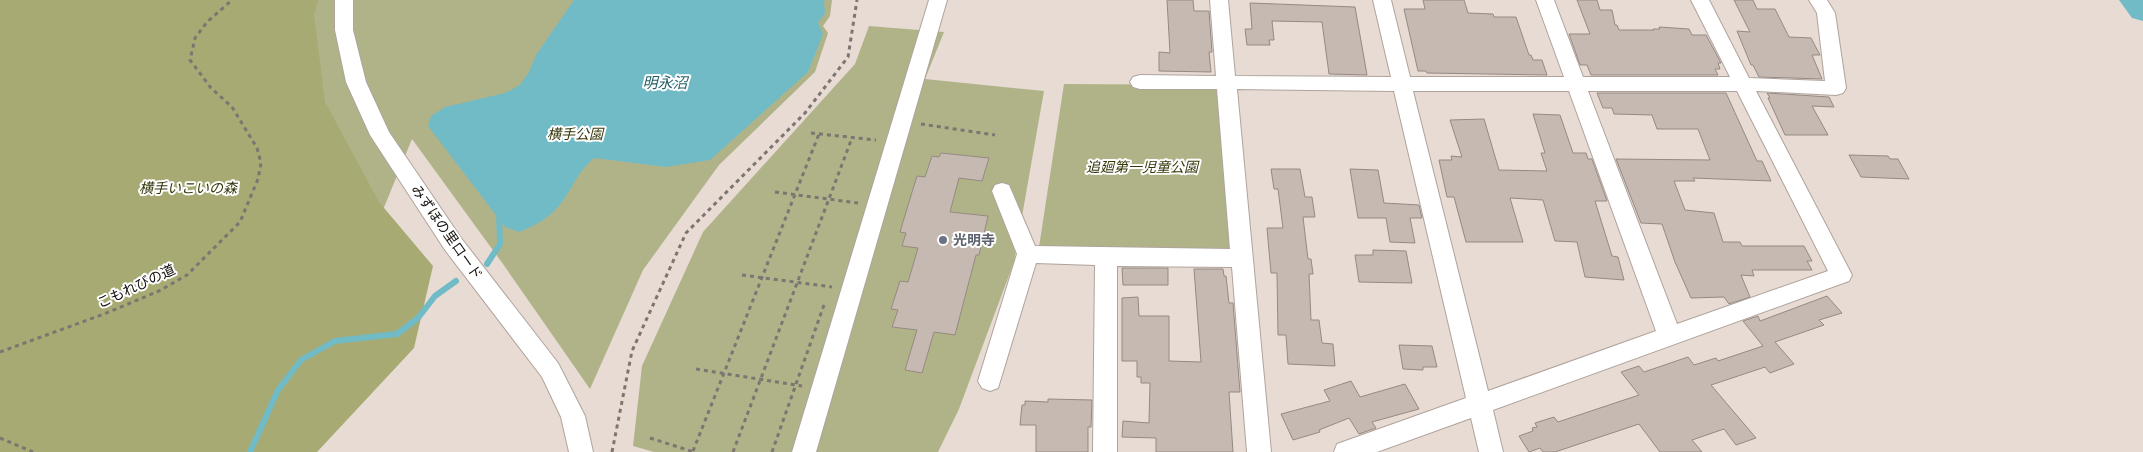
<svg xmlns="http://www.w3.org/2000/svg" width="2143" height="452" font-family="'IBM Plex Serif','Noto Sans JP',serif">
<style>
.green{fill:#b0b388}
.forest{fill:#a7aa73}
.water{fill:#71bbc6}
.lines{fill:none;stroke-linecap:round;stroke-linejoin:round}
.stream{stroke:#71bbc6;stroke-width:6}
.river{fill:#71bbc6;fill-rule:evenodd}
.building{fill:#c5b9b2;stroke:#958a83}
.minor-casing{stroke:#afa39c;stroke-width:2}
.path{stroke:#7d7571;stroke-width:3;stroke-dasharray:4 4;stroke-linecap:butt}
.minor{fill:#fff;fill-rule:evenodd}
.worship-dot{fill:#6b7280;stroke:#fff;stroke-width:2}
.labels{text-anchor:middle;stroke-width:4;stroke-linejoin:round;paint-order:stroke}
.park-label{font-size:14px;font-style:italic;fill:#353609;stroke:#fff}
.street-label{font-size:14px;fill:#15110f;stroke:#fff}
.worship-label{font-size:14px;font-weight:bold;fill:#5b616d;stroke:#fff;text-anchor:start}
.water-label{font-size:15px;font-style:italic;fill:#235f68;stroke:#fff}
</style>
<rect width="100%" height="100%" fill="#e7dbd4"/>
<path class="green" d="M 0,0 L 832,0 L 830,16 L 823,26 L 828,33 L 815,72 L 719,165 L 643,270 L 590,389 L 503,264 L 412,139 L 351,288 L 237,452 L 0,452 Z
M 869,26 L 944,32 L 925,79 L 1044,91 L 1014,262 L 959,409 L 938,452 L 654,452 L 633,446 L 642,366 L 703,232 L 855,64 Z
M 1064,84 L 1222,85 L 1234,251 L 1039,247 Z"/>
<path class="forest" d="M 0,0 L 318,0 L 314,15 L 325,102 L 379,202 L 433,266 L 414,348 L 317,452 L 0,452 Z"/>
<path class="water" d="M 574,0 L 825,0 L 824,2 L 825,13 L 818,23 L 823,34 L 808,72 L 710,160 L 666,167 L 594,158 C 576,174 575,184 562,202 C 551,217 535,226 519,232 L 505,227 L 428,126 L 431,116 L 445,107 L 505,93 L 520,85 L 529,72 L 536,55 Z"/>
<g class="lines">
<path class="stream" d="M 487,264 L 500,244 L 499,212
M 250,452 L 278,390 L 301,360 L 335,341 L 397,334 L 418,318 L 435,296 L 456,281"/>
<path class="river" d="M 2119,0 L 2143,0 L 2143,21 L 2132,18 Z"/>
</g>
<path class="building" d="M 1167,0 L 1193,0 L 1194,11 L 1209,11 L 1212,52 L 1209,52 L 1211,72 L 1159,71 L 1159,52 L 1170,53 Z
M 1423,0 L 1464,0 L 1468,13 L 1493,14 L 1494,17 L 1516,17 L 1529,55 L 1531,55 L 1533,60 L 1542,60 L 1547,75 L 1427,73 L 1426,71 L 1418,71 L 1404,9 L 1425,9 Z
M 1577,0 L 1597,0 L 1600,10 L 1612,10 L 1615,25 L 1617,25 L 1619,30 L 1654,30 L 1653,29 L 1660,29 L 1659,27 L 1689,29 L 1692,35 L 1706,35 L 1721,63 L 1718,63 L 1720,69 L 1715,69 L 1718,75 L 1591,75 L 1587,65 L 1580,65 L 1569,34 L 1590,34 Z
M 1734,0 L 1753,0 L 1757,9 L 1775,9 L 1789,37 L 1811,38 L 1820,55 L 1812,55 L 1822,79 L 1759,77 L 1753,65 L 1751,65 L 1737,31 L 1750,32 Z
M 1250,3 L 1355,7 L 1367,75 L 1329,74 L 1322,22 L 1272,21 L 1274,40 L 1269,40 L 1270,45 L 1247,45 L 1245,29 L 1252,29 Z
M 1597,93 L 1726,93 L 1757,161 L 1762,161 L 1771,181 L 1693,178 L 1695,181 L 1674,181 L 1685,210 L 1714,213 L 1723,242 L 1740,242 L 1742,246 L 1804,246 L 1812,261 L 1807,261 L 1812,270 L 1752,270 L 1754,276 L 1741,275 L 1750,297 L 1729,304 L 1724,297 L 1691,298 L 1675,262 L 1662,224 L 1641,223 L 1616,159 L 1710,160 L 1698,129 L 1657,129 L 1652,115 L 1614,114 L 1612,108 L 1603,108 Z
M 1767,93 L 1829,97 L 1834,107 L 1812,106 L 1828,135 L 1785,135 L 1768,98 L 1770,98 Z
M 1533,114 L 1560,115 L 1573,153 L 1586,153 L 1588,159 L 1592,159 L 1607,201 L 1595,201 L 1612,256 L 1618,257 L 1624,280 L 1585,277 L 1577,242 L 1555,241 L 1543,200 L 1510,198 L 1523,242 L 1466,242 L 1454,197 L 1447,197 L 1439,160 L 1452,160 L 1451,156 L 1462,157 L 1450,120 L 1484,119 L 1499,170 L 1547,171 L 1541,153 L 1545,153 Z
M 941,153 L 989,158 L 982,181 L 959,178 L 950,212 L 988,216 L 979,255 L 976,255 L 955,335 L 934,332 L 922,373 L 905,370 L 917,330 L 892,327 L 898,310 L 891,309 L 900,281 L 908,282 L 918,248 L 902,246 L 906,233 L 900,232 L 912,192 L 917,176 L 925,177 L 932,156 L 939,157 Z
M 1849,155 L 1888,156 L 1890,159 L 1898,159 L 1909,179 L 1861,177 Z
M 1271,169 L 1300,169 L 1305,197 L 1312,197 L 1315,217 L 1303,217 L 1308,259 L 1311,259 L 1313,274 L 1309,274 L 1311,320 L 1319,320 L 1322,343 L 1333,344 L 1335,366 L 1288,364 L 1286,335 L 1278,335 L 1277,273 L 1271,273 L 1267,228 L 1283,228 L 1278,189 L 1274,189 Z
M 1350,169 L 1378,170 L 1384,203 L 1419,205 L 1422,218 L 1410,218 L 1415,243 L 1390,242 L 1386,218 L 1358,218 Z
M 1373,250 L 1406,251 L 1412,283 L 1359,282 L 1355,255 L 1373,255 Z
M 1122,268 L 1168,268 L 1168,285 L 1123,285 Z
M 1194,269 L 1223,269 L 1224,276 L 1226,276 L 1229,303 L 1233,303 L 1240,392 L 1229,392 L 1233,452 L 1156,452 L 1156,438 L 1122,437 L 1123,421 L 1149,423 L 1150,383 L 1141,383 L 1141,377 L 1137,377 L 1137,361 L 1122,361 L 1122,298 L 1138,297 L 1139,316 L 1169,316 L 1169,361 L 1201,362 Z
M 1827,296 L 1842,313 L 1819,320 L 1824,325 L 1775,342 L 1794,364 L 1770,373 L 1765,367 L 1711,385 L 1756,438 L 1736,445 L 1724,429 L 1692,440 L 1702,452 L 1660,452 L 1639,424 L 1555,452 L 1543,452 L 1540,448 L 1529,452 L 1519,436 L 1533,431 L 1532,428 L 1537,427 L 1535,423 L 1554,417 L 1558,422 L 1639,395 L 1621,372 L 1639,366 L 1644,372 L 1688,357 L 1694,365 L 1716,358 L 1718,361 L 1763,346 L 1743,321 L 1758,316 L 1760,321 Z
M 1399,345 L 1432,346 L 1437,367 L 1423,367 L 1423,370 L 1403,369 Z
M 1351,381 L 1360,397 L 1405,384 L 1419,409 L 1372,422 L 1376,428 L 1359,434 L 1349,418 L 1319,430 L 1320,432 L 1293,440 L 1281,414 L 1330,401 L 1324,390 Z
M 1048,399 L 1092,400 L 1091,427 L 1088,427 L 1088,452 L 1036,452 L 1036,425 L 1020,425 L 1022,405 L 1025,405 L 1025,401 L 1048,402 Z"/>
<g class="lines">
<g class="minor-casing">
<path id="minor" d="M 335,0 L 353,0 L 353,30 L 366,82 L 389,132 L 461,238 L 558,363 L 585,416 L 593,452 L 569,452 L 561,417 L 542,377 L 445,250 L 370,135 L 346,82 L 335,30 Z
M 929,0 L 947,0 L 816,452 L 792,452 Z
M 1210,0 L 1228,0 L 1235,76 L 1391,77 L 1373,0 L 1391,0 L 1410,77 L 1564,77 L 1536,0 L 1554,0 L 1583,77 L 1730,77 L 1691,0 L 1709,0 L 1749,78 L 1825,81 L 1817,13 L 1809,0 L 1827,0 L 1835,13 L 1846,88 L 1843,93 L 1836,95 L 1756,91 L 1852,275 L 1849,281 L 1493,410 L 1503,452 L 1479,452 L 1471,418 L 1377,452 L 1334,452 L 1337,444 L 1466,398 L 1394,91 L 1237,89 L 1271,452 L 1247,452 L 1232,267 L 1117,266 L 1117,452 L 1093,452 L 1095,265 L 1036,263 L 998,388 L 990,391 L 982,388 L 978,381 L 1017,254 L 992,191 L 995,185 L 1002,183 L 1009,185 L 1035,246 L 1230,249 L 1217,89 L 1140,89 L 1133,87 L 1130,82 L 1133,77 L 1140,75 L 1216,76 ZM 1413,91 L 1569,91 L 1656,331 L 1488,391 ZM 1588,91 L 1737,91 L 1828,271 L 1677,324 Z"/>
</g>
<path class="path" d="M 921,124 L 995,135
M 811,133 L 876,140
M 775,192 L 858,203
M 742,275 L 832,287
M 0,352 L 104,314 L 159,291 L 187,275 L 240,222 L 258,179 L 261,163 L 257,148 L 232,107 L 211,88 L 190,60 L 195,38 L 207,22 L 232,0
M 696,369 L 802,386
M 0,438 L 33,452
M 650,438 L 694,452
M 693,451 L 819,134
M 612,452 L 632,351 L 686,233 L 805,113 L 848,57 L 857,0
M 733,452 L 852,138
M 772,452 L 825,302"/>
<use href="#minor" class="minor"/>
</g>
<circle class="worship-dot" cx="943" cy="240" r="5"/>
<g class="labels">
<g class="park-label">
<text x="575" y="139">横手公園</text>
<text x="1142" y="172">追廻第一児童公園</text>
<text x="188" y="193">横手いこいの森</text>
</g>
<g class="street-label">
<text transform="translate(447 232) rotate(55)" y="5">みずほの里ロード</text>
<text transform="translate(136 286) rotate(-25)" y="5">こもれびの道</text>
</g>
<g class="worship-label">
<text x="953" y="245">光明寺</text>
</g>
<g class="water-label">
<text x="665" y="88">明永沼</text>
</g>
</g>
</svg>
